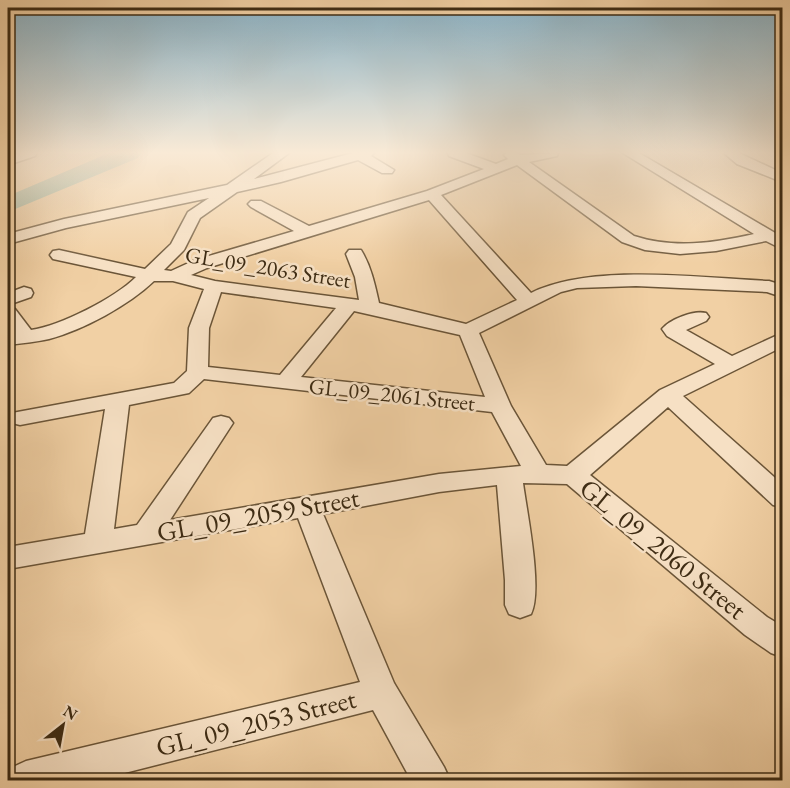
<svg xmlns="http://www.w3.org/2000/svg" width="790" height="788" font-family="'EB Garamond',serif">
<style>
.lines{fill:none;stroke-linecap:round;stroke-linejoin:round}
.river{fill:#9bb7a3;fill-rule:evenodd}
.street-casing{stroke:#6b5538;stroke-width:3}
.street{fill:#f6e0c4;fill-rule:evenodd}
.labels{text-anchor:middle;stroke-width:5;stroke-linejoin:round;paint-order:stroke}
.street-label{font-size:22px;fill:#3e2c14;stroke:#f6e0c4}
.near-street-label{font-size:27px;fill:#3e2c14;stroke:#f6e0c4}
</style>
<rect width="100%" height="100%" fill="#f1d0a4"/>
<filter id="stains"><feTurbulence type="fractalNoise" baseFrequency=".00333" numOctaves="4"/><feColorMatrix values="0 0 0 0 .2 0 0 0 0 .09 0 0 0 0 .02 0 0 0 .5 -.17"/></filter>
<radialGradient id="worn" r=".72"><stop offset=".6" stop-color="#630" stop-opacity="0"/><stop offset="1" stop-color="#630" stop-opacity=".3"/></radialGradient>
<g class="lines">
<path class="river" d="M 109,153 L 141,153 L 138,158 L 8,212 L 8,196 Z"/>
<g class="street-casing">
<path id="street" d="M 18,153 L 37,153 L 35,156 L 8,165 L 8,157 Z
M 273,153 L 289,153 L 254,179 L 353,153 L 374,153 L 371,156 L 394,170 L 392,173 L 382,173 L 358,160 L 281,182 L 237,192 L 200,218 L 184,250 L 164,270 L 171,271 L 195,260 L 294,231 L 251,207 L 248,204 L 251,201 L 261,201 L 309,226 L 427,191 L 484,169 L 449,156 L 448,153 L 466,153 L 496,164 L 508,159 L 504,155 L 506,153 L 517,153 L 520,155 L 558,153 L 557,156 L 529,162 L 634,236 C 674,249 714,243 754,234 L 623,153 L 639,153 L 782,237 L 782,249 L 766,241 L 716,251 L 680,254 L 645,250 L 622,242 L 517,165 L 441,195 L 531,293 C 592,263 701,278 769,281 L 782,285 L 782,297 L 767,292 L 636,286 L 577,288 L 561,292 L 479,333 L 511,406 L 546,465 L 567,466 L 660,390 L 715,364 L 667,336 L 662,329 C 670,319 694,310 706,313 L 709,317 L 706,321 L 686,330 L 732,356 L 782,333 L 782,347 L 683,396 L 782,484 L 782,507 L 773,505 L 668,407 L 590,475 L 767,617 L 782,626 L 782,657 L 771,653 L 745,635 L 567,484 L 523,483 C 527,513 543,590 531,614 L 520,618 L 509,614 L 505,605 L 505,580 L 497,485 L 439,492 L 323,514 L 394,683 L 444,767 L 450,780 L 411,780 L 373,710 L 97,780 L 8,780 L 13,767 L 26,761 L 360,682 L 298,518 L 8,569 L 8,547 L 85,534 L 105,409 L 20,425 L 12,423 L 8,418 L 12,413 L 174,383 L 187,371 L 189,328 L 204,289 L 173,281 L 154,281 C 129,305 83,330 49,339 C 36,342 22,343 8,345 L 8,333 L 12,332 L 8,326 L 8,307 L 15,309 L 31,330 C 60,326 115,298 136,277 L 53,259 L 50,255 L 53,251 L 59,250 L 145,269 L 171,244 L 188,212 L 209,198 L 66,228 L 8,244 L 8,234 L 64,219 L 227,185 ZM 429,200 L 517,300 L 466,324 L 379,303 C 375,285 371,266 361,250 L 349,250 L 346,254 L 355,277 L 359,300 L 215,281 L 191,275 L 207,268 ZM 221,292 L 336,308 L 280,375 L 208,367 L 209,328 ZM 354,311 L 460,335 L 485,397 L 301,377 ZM 204,379 L 492,412 L 521,466 L 439,474 L 170,520 L 233,423 L 229,418 L 221,416 L 213,418 L 137,525 L 114,529 L 129,405 L 189,393 Z
M 724,153 L 739,153 L 782,173 L 782,182 L 737,164 Z
M 24,287 L 31,289 L 33,293 L 31,297 L 8,305 L 8,293 Z"/>
</g>
<use href="#street" class="street"/>
</g>
<linearGradient id="sky" x2="0" y2="1"><stop stop-color="#89b5cc"/><stop offset="0.58" stop-color="#f9ead6"/><stop offset="1" stop-color="#f9ead6" stop-opacity="0"/></linearGradient>
<rect width="790" height="263" fill="url(#sky)"/>
<g class="labels">
<g class="street-label">
<text transform="translate(268 267) rotate(9)" y="8">GL_09_2063 Street</text>
<text transform="translate(392 394) rotate(6)" y="8">GL_09_2061 Street</text>
</g>
<g class="near-street-label">
<text transform="translate(258 515) rotate(-10)" y="9">GL_09_2059 Street</text>
<text transform="translate(663 549) rotate(39)" y="9">GL_09_2060 Street</text>
<text transform="translate(256 723) rotate(-14)" y="9">GL_09_2053 Street</text>
</g>
</g>
<rect width="790" height="788" fill="none" stroke="#f1d0a4" stroke-width="30"/>
<rect x="9" y="9" width="772" height="770" fill="none" stroke="#3e2c14" stroke-width="3"/>
<rect x="15" y="15" width="760" height="758" fill="none" stroke="#3e2c14" stroke-width="1.5"/>
<g transform="translate(63 725) rotate(31)" stroke="#f6e0c4" stroke-width="4.5" paint-order="stroke">
<path d="M0-4.5L10 22L0 15L-10 22Z" fill="#3e2c14"/>
<text y="-9" font-size="16" font-weight="bold" text-anchor="middle" fill="#3e2c14">N</text>
</g>
<rect width="100%" height="100%" filter="url(#stains)"/>
<rect width="100%" height="100%" fill="url(#worn)"/>
</svg>
